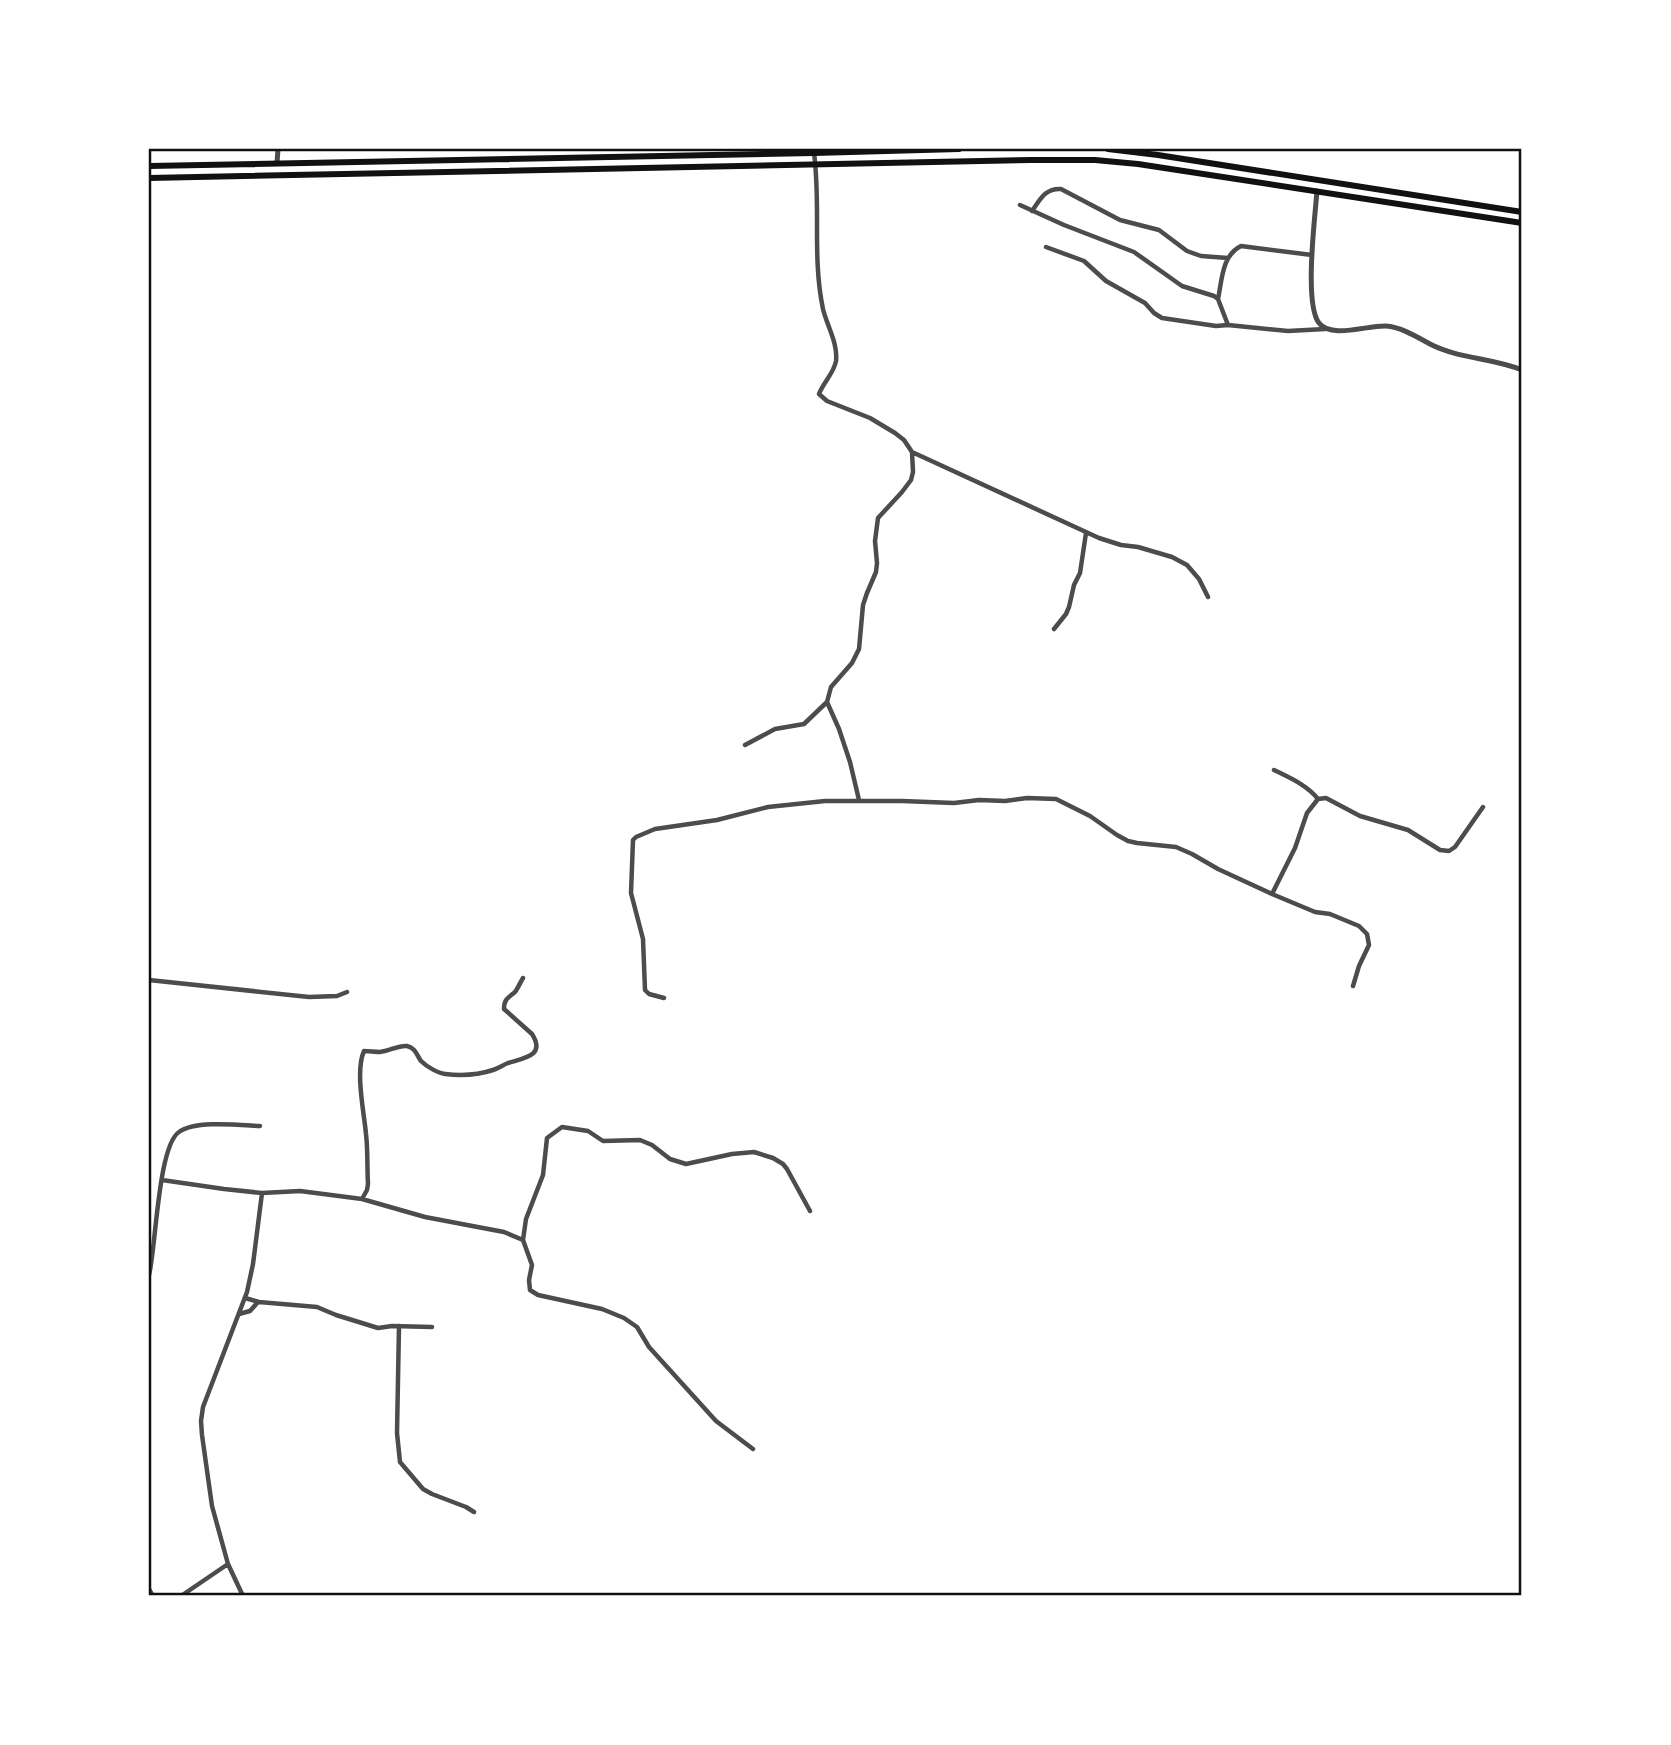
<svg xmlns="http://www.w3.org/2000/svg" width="1671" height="1745" font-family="'Varela Round',sans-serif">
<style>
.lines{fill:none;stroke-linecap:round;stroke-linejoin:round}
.minor{stroke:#4c4c4c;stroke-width:4.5}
.tertiary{stroke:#4c4c4c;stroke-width:5}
.secondary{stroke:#111;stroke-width:6}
.neatline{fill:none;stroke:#111;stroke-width:2.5}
</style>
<rect width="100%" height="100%" fill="#fff"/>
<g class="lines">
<path class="minor" d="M 814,153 C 821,205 812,257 823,309 C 827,326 838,343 836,361 C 834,373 823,383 819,394 L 827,401 L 870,418 L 895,433 L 904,440 L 912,452 L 913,472 L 911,480 L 902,492 L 878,518 L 875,541 L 877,563 L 876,572 L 867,593 L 863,605 L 859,649 L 852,663 L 831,687 L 827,702 L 839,729 L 850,762 L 859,800
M 1020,205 L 1064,225 L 1134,252 L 1182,286 L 1214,296 L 1218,299 L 1228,325
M 1032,211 C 1040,200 1045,188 1061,189 L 1120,220 L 1159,230 L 1187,251 L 1201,256 L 1228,258
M 1521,212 L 1522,201
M 1046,247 L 1084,261 L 1106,281 L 1145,303 L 1154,313 L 1162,318 L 1216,326 L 1228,325 L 1288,331 L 1325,329
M 1218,299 C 1222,280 1222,255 1241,246 L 1312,255
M 912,452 L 1099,538 L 1121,545 L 1138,547 L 1172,557 L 1187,565 L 1199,579 L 1208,597
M 1054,629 L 1066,614 L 1069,607 L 1074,585 L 1080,573 L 1086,533
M 745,745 L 775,729 L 804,724 L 827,702
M 1274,770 C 1290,778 1307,785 1318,799
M 1272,894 L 1295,848 L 1307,813 L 1318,799 L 1326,798 L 1360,816 L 1408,830 L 1440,850 L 1449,851 L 1455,847 L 1483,807
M 149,980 L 309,997 L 337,996 L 347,992
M 664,998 L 649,994 L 645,990 L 643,939 L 631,893 L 633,840 L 636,837 L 655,829 L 717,820 L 768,807 L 825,801 L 902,801 L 954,803 L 979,800 L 1005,801 L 1027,798 L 1056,799 L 1090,816 L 1117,835 L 1128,841 L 1137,843 L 1176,847 L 1192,854 L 1218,869 L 1272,894 L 1315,912 L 1330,914 L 1359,926 L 1367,934 L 1369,945 L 1359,966 L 1353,986
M 162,1180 L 224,1189 L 262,1193 L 300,1191 L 362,1199 L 425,1217 L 504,1232 L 523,1240 L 532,1265 L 529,1280 L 530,1290 L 538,1295 L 602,1309 L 624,1318 L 637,1327 L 649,1347 L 716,1421 L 753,1449
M 362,1199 L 367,1190 L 368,1184 C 367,1168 368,1151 366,1134 C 364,1112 355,1071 364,1051 C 369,1051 375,1052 380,1052 C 389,1051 399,1045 407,1046 C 416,1048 417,1056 421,1061 C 427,1067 438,1073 445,1074 C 461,1076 478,1075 493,1070 C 499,1068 503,1065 508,1063 C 524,1058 546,1056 532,1034 L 504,1009 C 504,999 508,998 515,992 C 518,988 520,983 523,978
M 523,1240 L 526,1219 L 543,1175 L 547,1138 L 562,1127 L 588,1131 L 603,1141 L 640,1140 L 652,1145 L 670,1159 L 686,1164 L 732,1154 L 754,1152 L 773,1158 L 783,1164 L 787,1169 L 810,1211
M 149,1275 C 156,1247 158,1146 179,1132 C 195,1120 240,1125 260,1126
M 245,1298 L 259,1302 L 317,1307 L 336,1315 L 378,1328 L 392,1326 L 432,1327
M 239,1314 L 250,1311 L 258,1302
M 399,1326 L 397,1433 L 400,1462 L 423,1489 L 432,1494 L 466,1507 L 474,1512
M 149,1589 L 153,1596
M 181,1596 L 228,1564
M 243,1596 L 228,1564 L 212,1506 L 202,1435 L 201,1421 L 203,1407 L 247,1292 L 253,1264 L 262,1193"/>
<path class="tertiary" d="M 277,163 L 278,149
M 1317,191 C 1315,217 1304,304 1319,323 C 1331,339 1368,325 1386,326 C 1401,327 1417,337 1430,344 C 1459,359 1493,358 1522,370"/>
<path class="secondary" d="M 1108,149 L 1158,155 L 1522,212
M 149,166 L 814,153 L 959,149
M 149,178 L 1031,160 L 1095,160 L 1138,164 L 1522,223"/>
</g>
<rect width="1671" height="1745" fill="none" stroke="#ffffff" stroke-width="301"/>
<rect x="150" y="150" width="1370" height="1444" class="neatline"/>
</svg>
